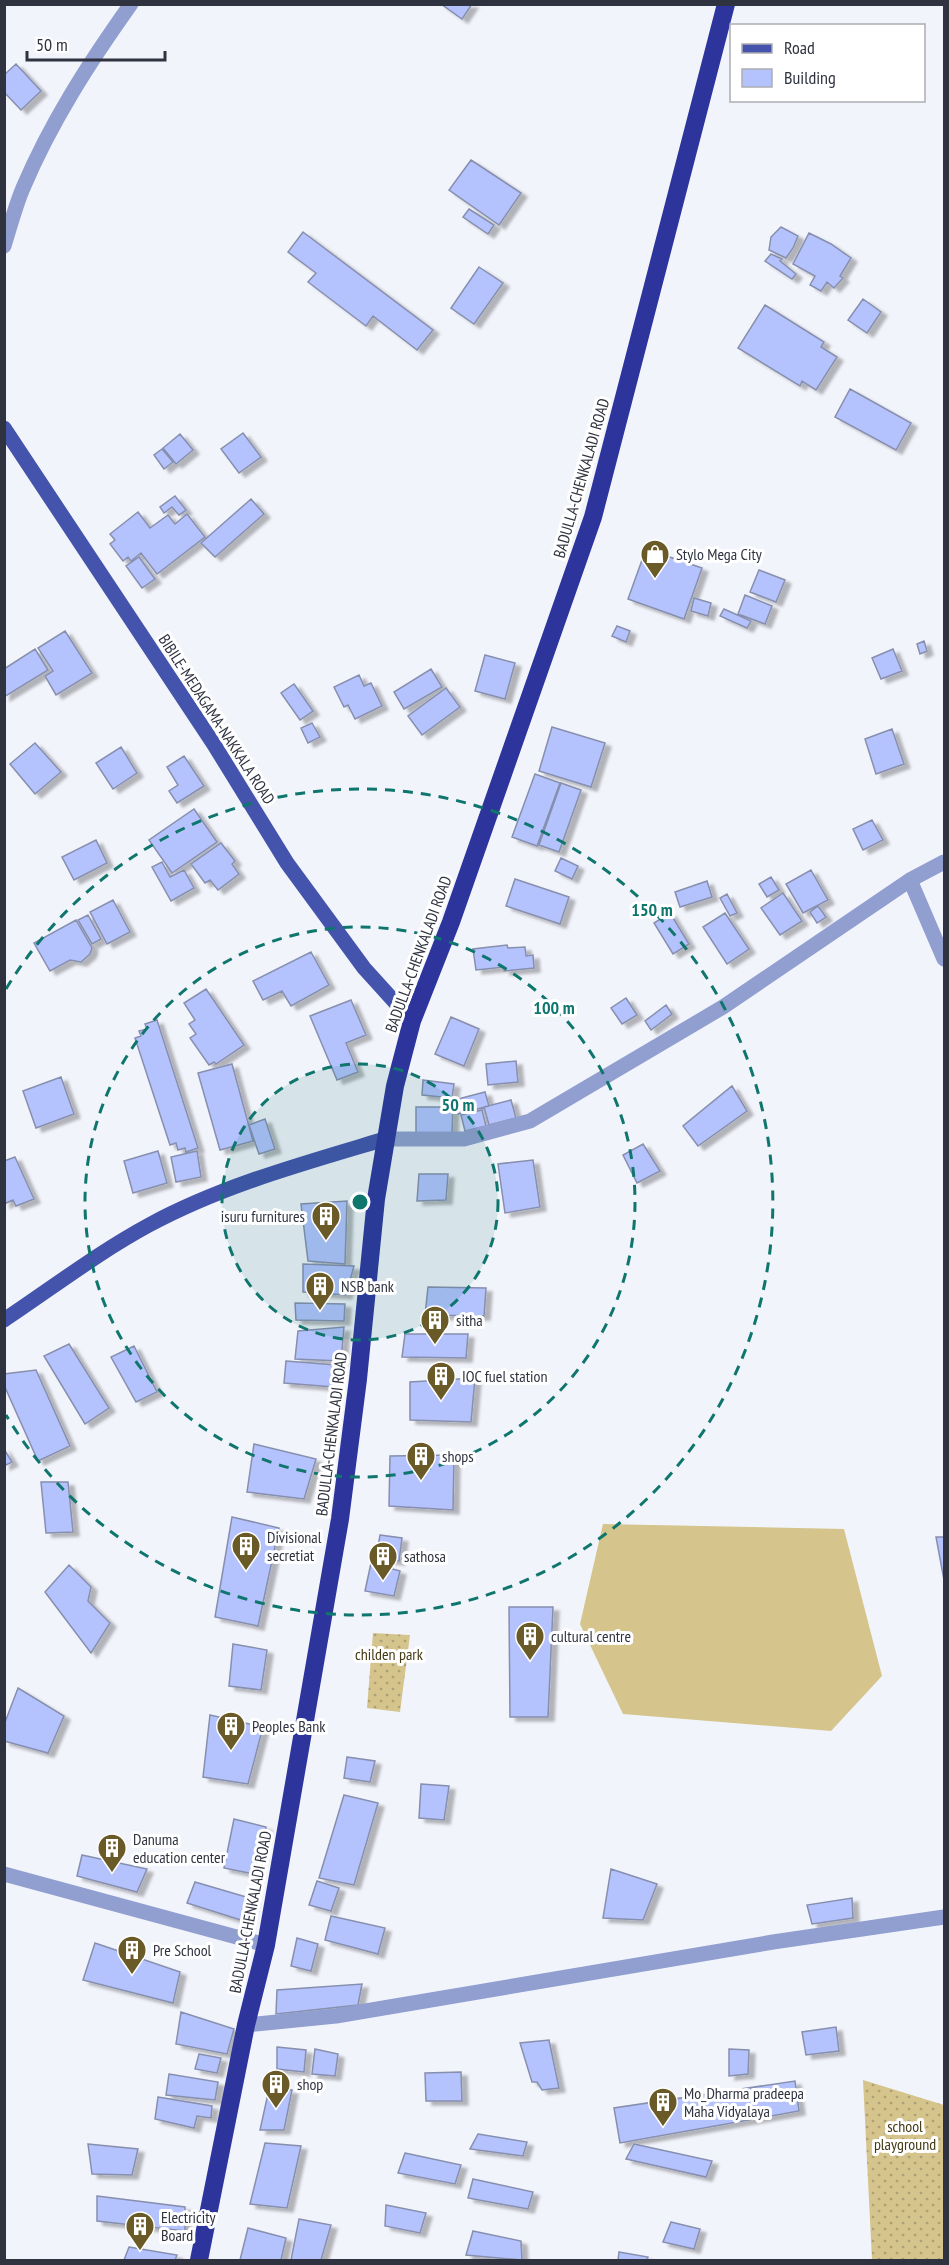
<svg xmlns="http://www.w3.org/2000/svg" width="949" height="2265" font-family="'PT Sans Narrow',sans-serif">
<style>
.grass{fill:url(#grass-dots)}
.garden{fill:#d5c48c}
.building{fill:#b4c3fe;stroke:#878fae;stroke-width:1.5;filter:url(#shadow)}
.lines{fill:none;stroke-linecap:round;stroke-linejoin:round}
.minor{stroke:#919ed0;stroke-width:15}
.major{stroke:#4453ab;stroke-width:15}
.highway{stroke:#2d349c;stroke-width:18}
.ring{fill:none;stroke:#0f766e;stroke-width:3;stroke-dasharray:10 8}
.labels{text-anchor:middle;stroke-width:6;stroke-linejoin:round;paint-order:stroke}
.street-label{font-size:16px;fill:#2f3340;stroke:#fff}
.poi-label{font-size:16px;fill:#2f3340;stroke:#fff;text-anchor:start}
.park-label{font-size:16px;fill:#433915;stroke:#fff}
.centre{fill:#0f766e;stroke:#fff;stroke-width:3}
.ring-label{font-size:18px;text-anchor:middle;font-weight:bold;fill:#0f766e;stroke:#fff;stroke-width:6;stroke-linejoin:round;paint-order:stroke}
</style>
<defs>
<pattern id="grass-dots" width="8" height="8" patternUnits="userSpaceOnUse" patternTransform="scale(1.5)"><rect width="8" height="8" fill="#d5c48c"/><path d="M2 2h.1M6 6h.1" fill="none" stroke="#ada074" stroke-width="1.8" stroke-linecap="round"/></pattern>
<filter id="shadow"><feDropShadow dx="6" dy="4" stdDeviation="1.5" flood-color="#0004"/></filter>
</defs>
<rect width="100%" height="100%" fill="#f2f4fb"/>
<path class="grass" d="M 373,1633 L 410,1635 L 400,1712 L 367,1708 Z
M 863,2080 L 944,2105 L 944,2260 L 872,2260 Z"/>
<path class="garden" d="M 603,1524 L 844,1529 L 882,1676 L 831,1731 L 623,1714 L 580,1624 Z"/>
<path class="building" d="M 441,4 L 472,4 L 462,19 Z
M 16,64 L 41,91 L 21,110 L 4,92 L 4,75 Z
M 471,160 L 521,193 L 499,225 L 449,190 Z
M 469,209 L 494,225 L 488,234 L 463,217 Z
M 781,227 L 798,236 L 793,248 L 786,258 L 769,250 L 771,237 Z
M 303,232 L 433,330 L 417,350 L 373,316 L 366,326 L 308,282 L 316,273 L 288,252 Z
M 809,233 L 831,244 L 851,258 L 840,276 L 843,278 L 834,288 L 827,282 L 821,291 L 810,285 L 815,276 L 793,264 Z
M 771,254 L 782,259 L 780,261 L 796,274 L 792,279 L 765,261 Z
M 479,267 L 503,283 L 474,324 L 451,308 Z
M 863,299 L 881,312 L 867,333 L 848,320 Z
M 765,305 L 824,342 L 821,347 L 837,357 L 816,390 L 802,381 L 800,386 L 738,348 Z
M 850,389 L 911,423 L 896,450 L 835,417 Z
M 243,433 L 261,457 L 239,473 L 221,449 Z
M 180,434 L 193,450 L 176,464 L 163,448 Z
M 162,449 L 173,462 L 164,469 L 154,455 Z
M 175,496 L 186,510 L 179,515 L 172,507 L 164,513 L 160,507 Z
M 251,499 L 264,514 L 215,557 L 201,543 Z
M 138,512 L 150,528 L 168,515 L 175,524 L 187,514 L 205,537 L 157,574 L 141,553 L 131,561 L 128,557 L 123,561 L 110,544 L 115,540 L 110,534 Z
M 646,549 L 702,568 L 684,619 L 628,599 Z
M 139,557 L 155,579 L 142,588 L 126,566 Z
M 759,570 L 785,580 L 776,602 L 750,592 Z
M 745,595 L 772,606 L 765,624 L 738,614 Z
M 694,598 L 711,603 L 708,616 L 691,611 Z
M 724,609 L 751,621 L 747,628 L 720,616 Z
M 617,626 L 630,631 L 626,642 L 612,636 Z
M 65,631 L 92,673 L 56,695 L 45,676 L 53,671 L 38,648 Z
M 924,641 L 927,651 L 920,654 L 917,644 Z
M 35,649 L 48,670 L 4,697 L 4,669 Z
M 893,649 L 902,671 L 881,679 L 872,658 Z
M 485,655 L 515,663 L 505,699 L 475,691 Z
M 431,669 L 442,687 L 404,709 L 394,692 Z
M 359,675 L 364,686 L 371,683 L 382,706 L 355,719 L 348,705 L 344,707 L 334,687 Z
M 294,684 L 313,711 L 300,720 L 281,693 Z
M 446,688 L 460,707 L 422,735 L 408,716 Z
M 312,723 L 320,737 L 308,743 L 301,728 Z
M 552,727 L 605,743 L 591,787 L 539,771 Z
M 892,729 L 904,764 L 876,774 L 865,739 Z
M 35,743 L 61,772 L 35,794 L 10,764 Z
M 121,747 L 137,773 L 113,789 L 96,763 Z
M 184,756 L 204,786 L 177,803 L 169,791 L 178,785 L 167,767 Z
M 535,774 L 560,783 L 537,846 L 512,837 Z
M 561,783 L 581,790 L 559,852 L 539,845 Z
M 194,809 L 217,842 L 172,873 L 149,840 Z
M 872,820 L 883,840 L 863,850 L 853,829 Z
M 96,840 L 107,863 L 74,880 L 62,857 Z
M 221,843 L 235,861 L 232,864 L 239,874 L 218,890 L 210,880 L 205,883 L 191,864 Z
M 561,858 L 578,866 L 572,879 L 555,871 Z
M 162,862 L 170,877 L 184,870 L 194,888 L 171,901 L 152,867 Z
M 811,870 L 828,900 L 803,913 L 786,884 Z
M 771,877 L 779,890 L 767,897 L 759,884 Z
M 515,879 L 569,897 L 560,924 L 506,906 Z
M 707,881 L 712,897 L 680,907 L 675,892 Z
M 783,893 L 802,921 L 780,935 L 761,908 Z
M 727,894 L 737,913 L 730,916 L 720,898 Z
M 113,900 L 130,932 L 107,944 L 90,912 Z
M 818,906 L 826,917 L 817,923 L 810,912 Z
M 670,913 L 689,944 L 673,954 L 654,923 Z
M 725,913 L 749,949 L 727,964 L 703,927 Z
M 88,915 L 101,939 L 92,944 L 78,920 Z
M 76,920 L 92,948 L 90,954 L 81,962 L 70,960 L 50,971 L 34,943 Z
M 507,945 L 508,948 L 525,947 L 526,956 L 533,955 L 534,968 L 504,971 L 504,967 L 476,970 L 473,949 Z
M 311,952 L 329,985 L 291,1006 L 282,991 L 263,1000 L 253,981 Z
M 206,989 L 244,1045 L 216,1064 L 214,1062 L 209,1065 L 190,1038 L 196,1034 L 189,1024 L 195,1020 L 184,1003 Z
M 626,998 L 637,1015 L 622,1024 L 611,1008 Z
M 351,1000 L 366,1035 L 346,1043 L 358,1072 L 337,1080 L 310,1016 Z
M 666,1005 L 672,1014 L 651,1030 L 645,1021 Z
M 451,1017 L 479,1029 L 464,1066 L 435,1054 Z
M 157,1020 L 198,1148 L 186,1152 L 185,1148 L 178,1150 L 176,1143 L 170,1145 L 135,1038 L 141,1036 L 139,1031 L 147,1029 L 145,1024 Z
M 516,1061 L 518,1082 L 488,1085 L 486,1064 Z
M 232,1064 L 253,1141 L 220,1150 L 198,1073 Z
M 61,1077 L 74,1114 L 36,1128 L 23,1091 Z
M 423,1080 L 454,1084 L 452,1098 L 422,1095 Z
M 732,1086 L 747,1111 L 698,1146 L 683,1126 Z
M 485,1092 L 489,1106 L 458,1114 L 454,1100 Z
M 511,1100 L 516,1118 L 489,1125 L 484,1107 Z
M 416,1107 L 453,1107 L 452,1134 L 416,1133 Z
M 482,1110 L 486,1126 L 465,1131 L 461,1115 Z
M 265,1119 L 275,1149 L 259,1154 L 249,1125 Z
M 643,1144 L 660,1171 L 637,1183 L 623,1155 Z
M 158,1151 L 167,1183 L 133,1193 L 124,1161 Z
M 197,1151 L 201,1177 L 176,1182 L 171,1157 Z
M 15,1157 L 34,1199 L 16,1206 L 13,1200 L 4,1204 L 4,1161 Z
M 533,1160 L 540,1207 L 505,1213 L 498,1164 Z
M 419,1174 L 448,1174 L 446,1200 L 417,1201 Z
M 347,1201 L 345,1264 L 308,1261 L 301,1204 Z
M 303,1264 L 354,1266 L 346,1295 L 303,1292 Z
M 428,1287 L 486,1288 L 484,1316 L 425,1315 Z
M 295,1303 L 345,1304 L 344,1321 L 296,1320 Z
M 344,1327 L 341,1361 L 295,1359 L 298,1331 Z
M 405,1334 L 468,1334 L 466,1358 L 402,1357 Z
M 69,1344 L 109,1408 L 85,1424 L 44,1356 Z
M 134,1346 L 157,1392 L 136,1402 L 111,1357 Z
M 286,1361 L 336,1365 L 334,1387 L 284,1383 Z
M 36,1370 L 70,1446 L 38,1461 L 4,1385 L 4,1374 Z
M 475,1378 L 471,1422 L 410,1420 L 410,1382 Z
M 254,1444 L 316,1459 L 304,1499 L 247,1492 Z
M 4,1449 L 12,1462 L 4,1466 Z
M 454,1455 L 453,1510 L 389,1506 L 390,1456 Z
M 41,1482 L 68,1482 L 73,1532 L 46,1533 Z
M 232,1517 L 279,1528 L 258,1626 L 215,1617 Z
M 380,1535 L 402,1538 L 399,1561 L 376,1558 Z
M 936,1537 L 944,1537 L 944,1580 Z
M 371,1563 L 400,1571 L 394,1596 L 365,1591 Z
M 69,1565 L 91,1587 L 88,1601 L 110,1623 L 91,1653 L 45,1592 Z
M 509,1607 L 553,1607 L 548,1717 L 510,1717 Z
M 233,1644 L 267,1650 L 261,1690 L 229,1686 Z
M 18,1688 L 64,1716 L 48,1753 L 4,1741 L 4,1725 Z
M 210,1715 L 263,1727 L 248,1784 L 203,1777 Z
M 347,1757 L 375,1761 L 370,1782 L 344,1778 Z
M 421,1784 L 449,1786 L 444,1820 L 419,1818 Z
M 344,1795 L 378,1803 L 354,1885 L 319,1878 Z
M 234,1819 L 266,1827 L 254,1874 L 224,1868 Z
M 82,1855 L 147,1869 L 137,1892 L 77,1876 Z
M 611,1869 L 657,1884 L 643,1920 L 603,1918 Z
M 317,1881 L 339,1888 L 331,1911 L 309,1905 Z
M 195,1882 L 253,1899 L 247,1922 L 187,1903 Z
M 852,1898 L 853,1918 L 812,1924 L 807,1905 Z
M 331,1916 L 385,1928 L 378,1954 L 325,1940 Z
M 297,1938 L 318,1944 L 311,1971 L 291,1966 Z
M 95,1943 L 180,1972 L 173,2003 L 83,1980 Z
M 362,1984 L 358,2005 L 276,2014 L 277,1990 Z
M 181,2012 L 234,2029 L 227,2054 L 176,2044 Z
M 836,2027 L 839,2051 L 806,2055 L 802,2032 Z
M 549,2040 L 559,2088 L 542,2090 L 537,2082 L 532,2082 L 520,2043 Z
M 277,2047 L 306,2050 L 304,2072 L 277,2069 Z
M 315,2049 L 338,2054 L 335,2076 L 312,2074 Z
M 729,2049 L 749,2050 L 748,2074 L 729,2076 Z
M 199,2054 L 221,2058 L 217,2073 L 195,2069 Z
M 461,2072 L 462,2101 L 426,2101 L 425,2073 Z
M 169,2074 L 218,2082 L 215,2100 L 166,2095 Z
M 795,2081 L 799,2111 L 620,2143 L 614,2108 Z
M 269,2089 L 292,2090 L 284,2130 L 260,2130 Z
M 158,2097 L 212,2106 L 211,2118 L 197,2116 L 194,2128 L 155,2119 Z
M 478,2134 L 527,2142 L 523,2156 L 470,2149 Z
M 265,2143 L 301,2146 L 287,2208 L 250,2204 Z
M 88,2144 L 138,2149 L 132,2175 L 92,2174 Z
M 634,2144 L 712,2161 L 706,2177 L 626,2159 Z
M 405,2153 L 461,2165 L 455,2184 L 398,2173 Z
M 473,2179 L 533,2192 L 528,2209 L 468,2198 Z
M 97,2196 L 185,2207 L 185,2231 L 97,2221 Z
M 386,2205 L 426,2213 L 420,2233 L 385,2226 Z
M 299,2219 L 331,2225 L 321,2260 L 291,2260 Z
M 671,2222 L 700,2229 L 694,2249 L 663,2242 Z
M 248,2228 L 286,2238 L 281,2260 L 240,2260 Z
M 473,2231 L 521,2241 L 522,2260 L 466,2255 Z
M 129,2247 L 177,2255 L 175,2260 L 124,2260 Z
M 619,2252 L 648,2257 L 647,2260 L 618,2260 Z"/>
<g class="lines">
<path class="minor" d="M 4,246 C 10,227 15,207 23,188 C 51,122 89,63 131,4
M 910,880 L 944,959
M 385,1139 L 464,1139 L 530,1121 L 723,1007 L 910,880 L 944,862
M 4,1874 L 266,1945
M 246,2025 L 336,2016 L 773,1942 L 944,1917"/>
<path class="major" d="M 4,428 L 213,743 L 287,863 L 364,968 L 412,1021
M 4,1320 C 52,1288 99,1252 149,1225 C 223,1185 305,1163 385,1139"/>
<path class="highway" d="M 199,2260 L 246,2025 L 266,1945 L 340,1519 L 358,1379 L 376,1199 L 395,1086 L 412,1021 L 451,922 L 593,517 L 726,4"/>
</g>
<circle cx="360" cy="1202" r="138" fill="#0f766e" fill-opacity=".12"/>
<g class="ring">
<circle cx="360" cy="1202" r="138"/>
<circle cx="360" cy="1202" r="275"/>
<path d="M6 989A413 413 0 1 1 6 1415"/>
</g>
<defs>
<g id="shop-pin" transform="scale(1.5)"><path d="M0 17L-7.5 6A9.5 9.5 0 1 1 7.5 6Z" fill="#695a27" stroke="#fff"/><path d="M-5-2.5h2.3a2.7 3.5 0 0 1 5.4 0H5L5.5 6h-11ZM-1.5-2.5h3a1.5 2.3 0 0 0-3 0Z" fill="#fff"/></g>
<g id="building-pin" transform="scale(1.5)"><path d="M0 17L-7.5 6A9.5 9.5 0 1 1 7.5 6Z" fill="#695a27" stroke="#fff"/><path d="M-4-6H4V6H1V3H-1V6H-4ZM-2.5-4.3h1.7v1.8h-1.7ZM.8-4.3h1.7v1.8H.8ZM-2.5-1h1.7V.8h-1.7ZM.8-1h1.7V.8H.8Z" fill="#fff"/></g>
</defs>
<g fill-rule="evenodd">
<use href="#shop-pin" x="655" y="554"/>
<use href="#building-pin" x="326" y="1216"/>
<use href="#building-pin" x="320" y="1286"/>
<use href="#building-pin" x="435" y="1320"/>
<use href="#building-pin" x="441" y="1376"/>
<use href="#building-pin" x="421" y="1456"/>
<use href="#building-pin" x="246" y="1546"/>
<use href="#building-pin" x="383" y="1556"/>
<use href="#building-pin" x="530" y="1636"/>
<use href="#building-pin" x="231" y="1726"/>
<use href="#building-pin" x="112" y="1848"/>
<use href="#building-pin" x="132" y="1950"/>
<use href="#building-pin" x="276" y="2084"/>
<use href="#building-pin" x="663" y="2102"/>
<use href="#building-pin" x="140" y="2226"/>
</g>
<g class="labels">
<g class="street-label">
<text transform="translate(581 478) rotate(-74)" y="6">BADULLA-CHENKALADI ROAD</text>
<text transform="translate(217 719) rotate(57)" y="6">BIBILE-MEDAGAMA-NAKKALA ROAD</text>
<text transform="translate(418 954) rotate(-70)" y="6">BADULLA-CHENKALADI ROAD</text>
<text transform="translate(331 1434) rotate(-83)" y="6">BADULLA-CHENKALADI ROAD</text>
<text transform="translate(250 1912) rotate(-79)" y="6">BADULLA-CHENKALADI ROAD</text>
</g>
<g class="poi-label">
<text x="676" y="560">Stylo Mega City</text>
<text x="305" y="1222" text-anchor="end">isuru furnitures</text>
<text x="341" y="1292">NSB bank</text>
<text x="456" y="1326">sitha</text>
<text x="462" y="1382">IOC fuel station</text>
<text x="442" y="1462">shops</text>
<text x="267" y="1543">Divisional<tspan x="267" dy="18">secretiat</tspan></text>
<text x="404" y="1562">sathosa</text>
<text x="551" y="1642">cultural centre</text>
<text x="252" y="1732">Peoples Bank</text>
<text x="133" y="1845">Danuma<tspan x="133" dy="18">education center</tspan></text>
<text x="153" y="1956">Pre School</text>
<text x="297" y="2090">shop</text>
<text x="684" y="2099">Mo_Dharma pradeepa<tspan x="684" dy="18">Maha Vidyalaya</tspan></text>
<text x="161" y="2223">Electricity<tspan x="161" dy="18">Board</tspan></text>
</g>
<g class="park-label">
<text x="389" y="1660">childen park</text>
<text x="905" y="2132">school<tspan x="905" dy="18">playground</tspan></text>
</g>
</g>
<circle cx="360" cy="1202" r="9" class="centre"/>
<g class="ring-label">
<text x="652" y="916">150 m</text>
<text x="554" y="1014">100 m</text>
<text x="458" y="1111">50 m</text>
</g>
<rect width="949" height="2265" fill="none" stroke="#2f3340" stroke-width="12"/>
<rect x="730" y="24" width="195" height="78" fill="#ffffff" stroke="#acadb3" stroke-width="1.5"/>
<rect x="742" y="44" width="30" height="9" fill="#4453ab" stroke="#acadb3" stroke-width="1.5"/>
<text x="784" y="54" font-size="18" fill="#2f3340">Road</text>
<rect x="742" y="69" width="30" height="18" fill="#b4c3fe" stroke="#acadb3" stroke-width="1.5"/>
<text x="784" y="84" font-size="18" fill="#2f3340">Building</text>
<path d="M27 51v9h138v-9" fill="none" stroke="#2f3340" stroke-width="3"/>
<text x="36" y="51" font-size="18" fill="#2f3340" stroke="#ffffff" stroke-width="4.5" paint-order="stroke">50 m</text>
</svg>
